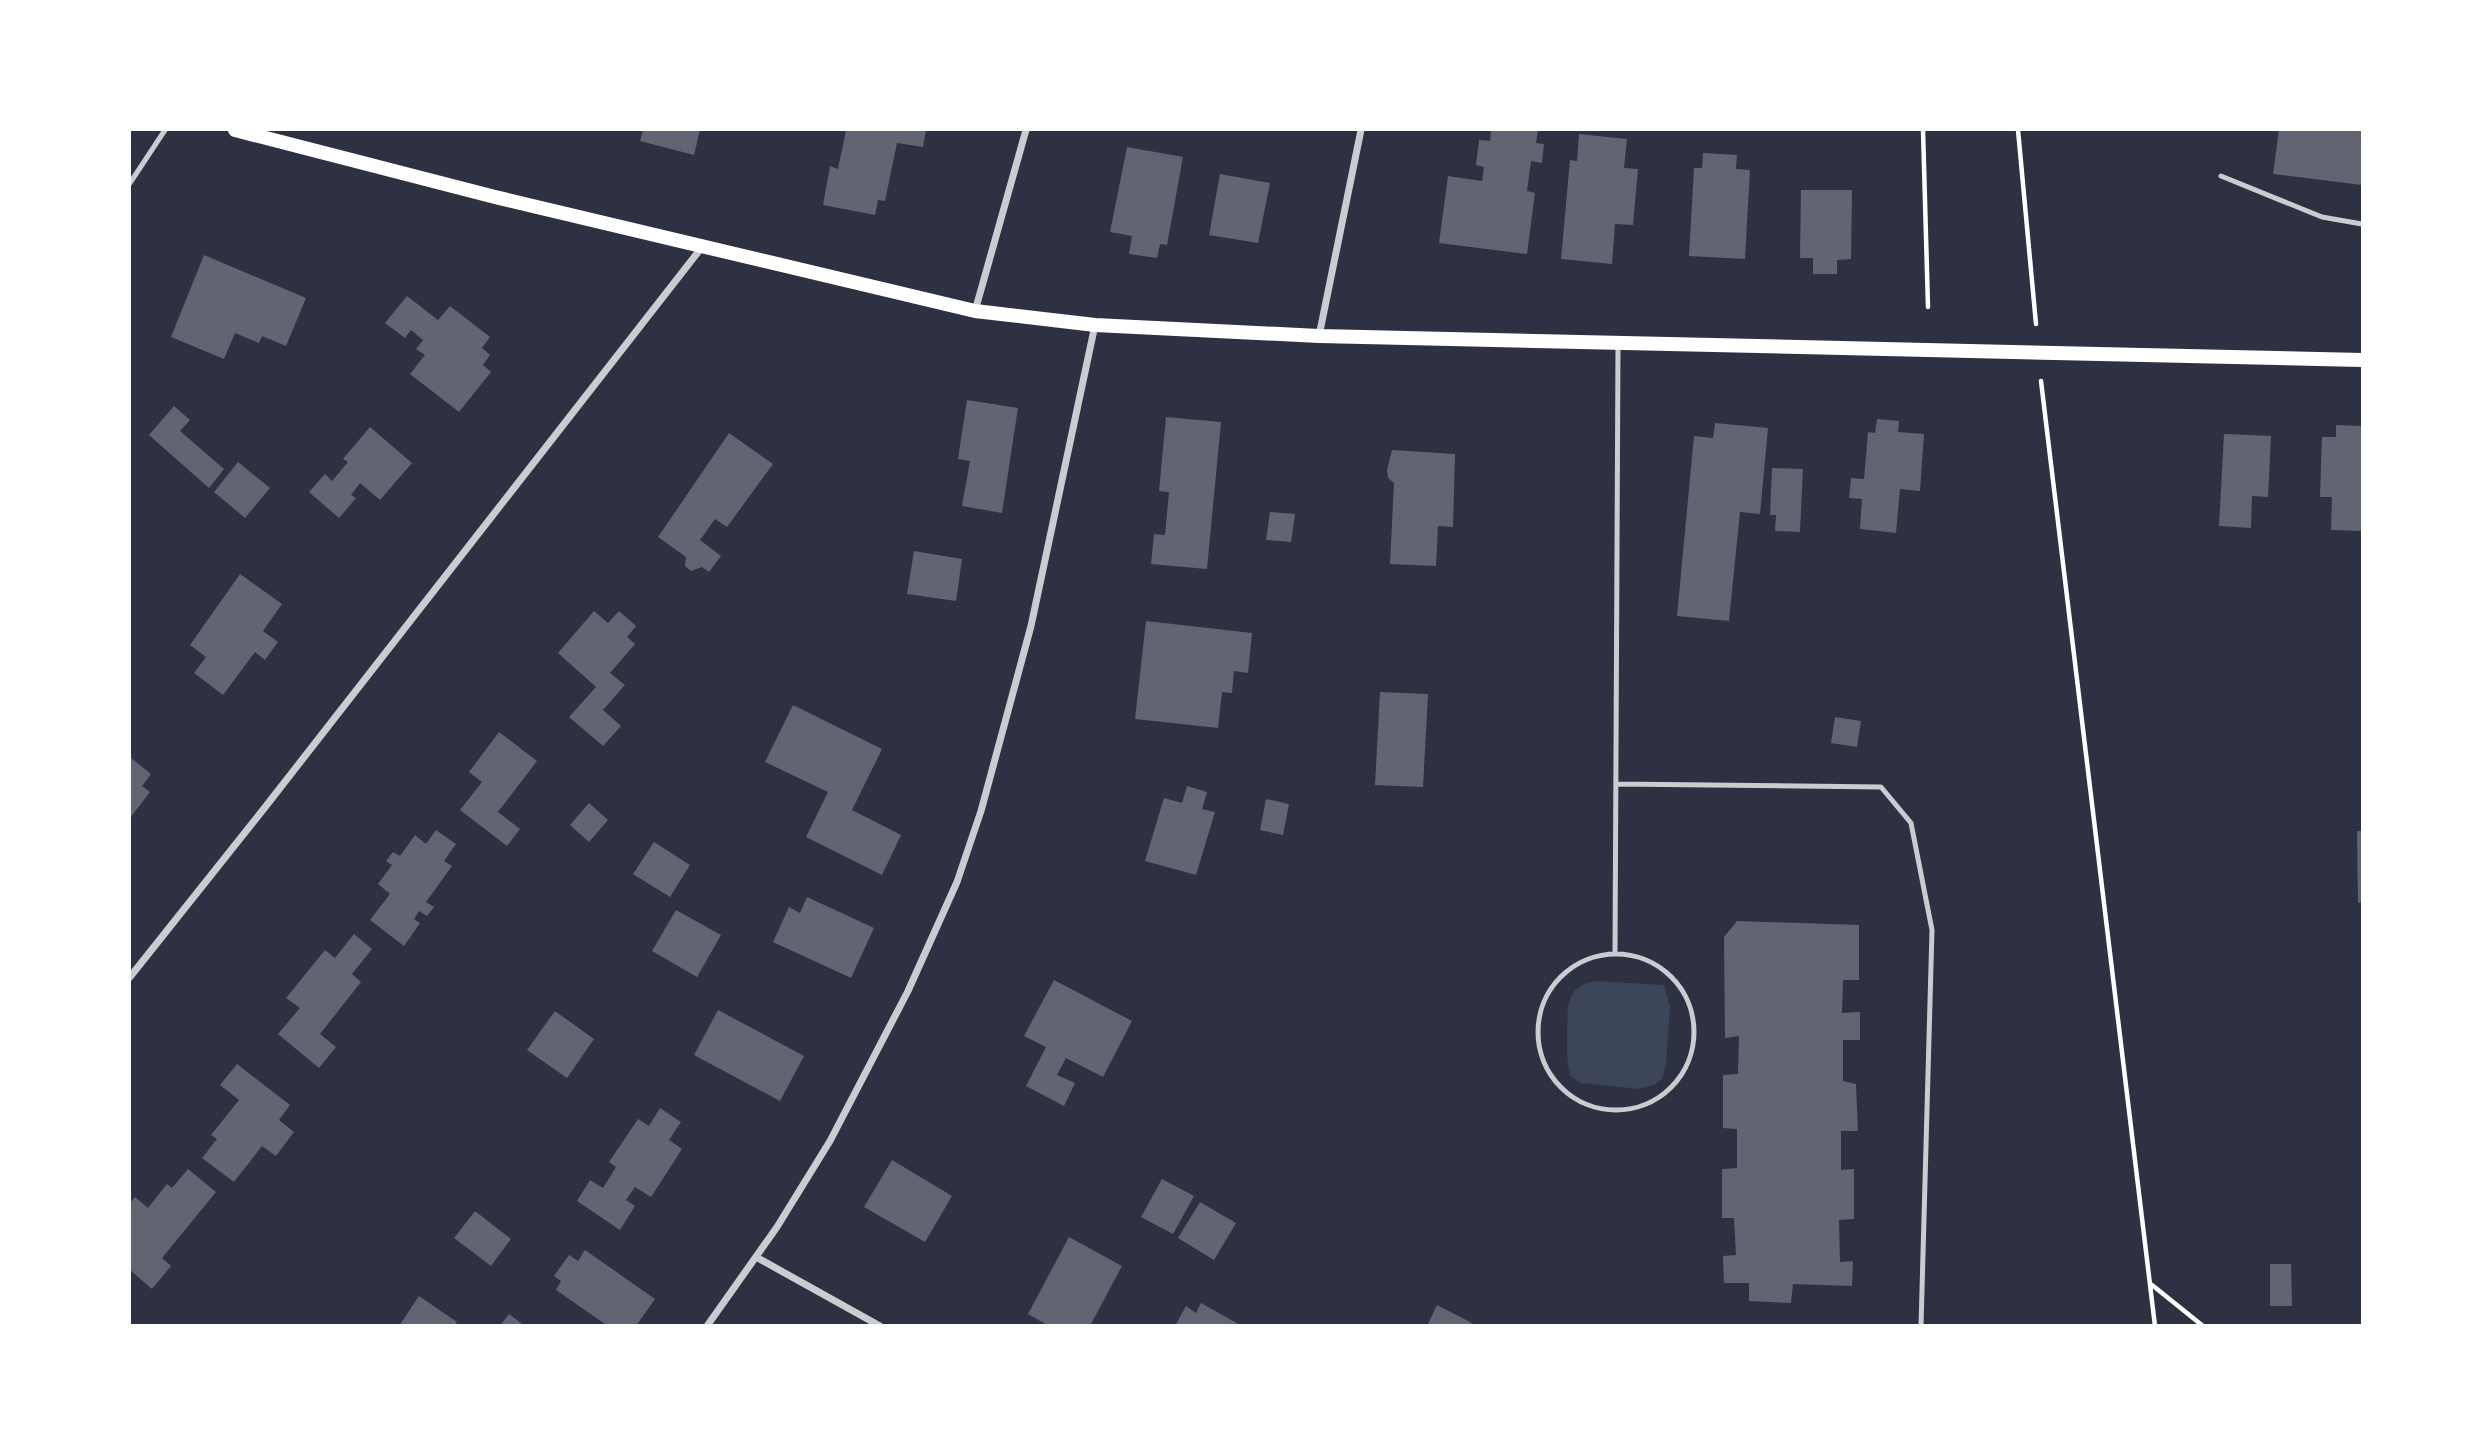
<svg xmlns="http://www.w3.org/2000/svg" width="2492" height="1455" font-family="'Zilla Slab',serif">
<style>
.green{fill:#3c4559}
.building{fill:#626471}
.lines{fill:none;stroke-linecap:round;stroke-linejoin:round}
.path{stroke:#fff;stroke-width:4.5}
.service{stroke:#caccd0;stroke-width:5}
.minor{stroke:#caccd0;stroke-width:7}
.secondary{stroke:#fff;stroke-width:14}
</style>
<rect width="100%" height="100%" fill="#2d3142"/>
<path class="green" d="M 1595,981 L 1664,985 L 1670,1007 L 1666,1065 L 1662,1079 L 1654,1085 L 1639,1089 L 1581,1083 L 1570,1076 C 1567,1062 1567,1047 1567,1032 C 1568,1008 1565,986 1595,981 Z"/>
<path class="building" d="M 643,130 L 700,130 L 694,155 L 640,141 Z
M 846,130 L 926,130 L 923,147 L 897,143 L 885,201 L 878,200 L 875,215 L 823,205 L 830,166 L 838,169 Z
M 1491,130 L 1538,130 L 1536,143 L 1544,144 L 1542,163 L 1531,161 L 1527,191 L 1535,193 L 1527,254 L 1439,243 L 1448,176 L 1482,181 L 1484,167 L 1476,165 L 1479,140 L 1490,141 Z
M 2279,130 L 2362,130 L 2362,185 L 2273,174 Z
M 1579,134 L 1627,139 L 1624,168 L 1638,169 L 1633,225 L 1615,224 L 1612,264 L 1561,259 L 1570,160 L 1577,161 Z
M 1127,147 L 1183,157 L 1167,245 L 1160,244 L 1157,258 L 1129,254 L 1132,236 L 1110,232 Z
M 1703,153 L 1737,155 L 1736,169 L 1750,170 L 1745,259 L 1689,256 L 1694,168 L 1702,168 Z
M 1220,174 L 1270,183 L 1258,243 L 1209,235 Z
M 1801,190 L 1852,190 L 1851,259 L 1837,260 L 1837,274 L 1813,274 L 1813,258 L 1800,258 Z
M 204,255 L 306,298 L 286,346 L 262,336 L 259,343 L 235,333 L 224,359 L 171,337 Z
M 407,296 L 438,320 L 450,306 L 490,337 L 482,348 L 490,355 L 483,365 L 491,372 L 459,412 L 410,374 L 425,355 L 416,349 L 423,340 L 411,330 L 405,338 L 385,323 Z
M 967,400 L 1018,408 L 1002,513 L 962,506 L 970,461 L 958,459 Z
M 174,406 L 190,420 L 180,431 L 224,469 L 209,488 L 149,435 Z
M 1166,417 L 1221,422 L 1207,569 L 1151,564 L 1154,534 L 1165,535 L 1169,492 L 1159,491 Z
M 1877,419 L 1899,421 L 1898,432 L 1924,434 L 1920,491 L 1900,489 L 1896,533 L 1860,529 L 1862,499 L 1849,498 L 1851,478 L 1864,479 L 1868,432 L 1875,433 Z
M 1715,423 L 1768,428 L 1760,514 L 1740,512 L 1729,621 L 1677,616 L 1694,436 L 1713,438 Z
M 2336,425 L 2362,426 L 2362,531 L 2331,530 L 2332,497 L 2320,497 L 2322,437 L 2336,437 Z
M 370,427 L 412,463 L 380,500 L 360,483 L 351,495 L 356,498 L 339,518 L 309,492 L 325,474 L 332,481 L 348,462 L 343,459 Z
M 729,433 L 773,464 L 727,527 L 715,519 L 700,540 L 721,556 L 709,572 L 702,567 L 691,571 L 685,566 L 686,557 L 658,537 Z
M 2224,434 L 2271,436 L 2268,497 L 2252,496 L 2251,528 L 2219,526 Z
M 1392,450 L 1455,454 L 1453,527 L 1438,526 L 1436,566 L 1390,564 L 1394,483 L 1388,478 L 1387,470 Z
M 238,462 L 270,488 L 245,518 L 214,492 Z
M 1772,468 L 1803,469 L 1800,532 L 1775,531 L 1776,515 L 1770,515 Z
M 1270,512 L 1295,514 L 1291,542 L 1266,540 Z
M 914,551 L 962,559 L 956,601 L 907,594 Z
M 240,574 L 282,604 L 263,631 L 278,642 L 265,660 L 255,652 L 223,695 L 194,673 L 206,657 L 190,645 Z
M 594,611 L 608,623 L 619,611 L 636,626 L 627,637 L 635,644 L 610,673 L 625,685 L 603,710 L 621,726 L 603,746 L 569,717 L 596,687 L 558,653 Z
M 1146,621 L 1252,633 L 1248,673 L 1234,671 L 1232,693 L 1222,692 L 1218,728 L 1135,719 Z
M 1380,692 L 1428,694 L 1423,787 L 1375,785 Z
M 793,705 L 882,749 L 852,810 L 901,835 L 882,875 L 806,837 L 828,792 L 765,762 Z
M 1835,717 L 1861,721 L 1857,747 L 1831,743 Z
M 499,732 L 537,761 L 498,812 L 520,829 L 507,846 L 460,810 L 482,782 L 469,772 Z
M 130,757 L 151,774 L 142,786 L 150,792 L 130,818 Z
M 1187,786 L 1207,792 L 1202,809 L 1215,812 L 1196,875 L 1145,861 L 1164,798 L 1182,803 Z
M 1266,799 L 1289,804 L 1283,835 L 1260,830 Z
M 589,803 L 608,820 L 589,842 L 570,825 Z
M 436,830 L 456,844 L 444,861 L 452,866 L 426,902 L 434,907 L 427,916 L 419,911 L 414,919 L 420,923 L 404,946 L 370,920 L 390,894 L 378,884 L 392,865 L 386,861 L 393,852 L 400,856 L 415,835 L 426,844 Z
M 2357,831 L 2362,831 L 2362,902 L 2358,903 Z
M 654,842 L 690,865 L 670,897 L 633,874 Z
M 807,897 L 874,928 L 851,978 L 773,942 L 789,907 L 800,913 Z
M 676,910 L 721,935 L 697,977 L 652,951 Z
M 1737,921 L 1859,925 L 1859,980 L 1843,980 L 1842,1013 L 1860,1012 L 1860,1040 L 1843,1040 L 1843,1081 L 1856,1084 L 1858,1131 L 1841,1131 L 1841,1170 L 1854,1169 L 1854,1219 L 1839,1220 L 1840,1262 L 1853,1261 L 1852,1286 L 1793,1284 L 1791,1303 L 1749,1301 L 1749,1283 L 1724,1283 L 1723,1256 L 1736,1255 L 1734,1218 L 1722,1218 L 1722,1169 L 1737,1168 L 1737,1129 L 1723,1128 L 1723,1075 L 1738,1074 L 1739,1036 L 1725,1038 L 1724,937 Z
M 354,934 L 372,949 L 352,974 L 361,982 L 320,1034 L 336,1047 L 319,1068 L 278,1034 L 300,1008 L 286,998 L 325,950 L 335,958 Z
M 1054,980 L 1132,1021 L 1103,1077 L 1066,1058 L 1057,1075 L 1075,1083 L 1064,1106 L 1026,1086 L 1046,1047 L 1024,1036 Z
M 718,1010 L 804,1056 L 780,1101 L 694,1055 Z
M 555,1011 L 594,1039 L 567,1078 L 527,1050 Z
M 237,1064 L 290,1105 L 279,1120 L 294,1132 L 276,1156 L 262,1146 L 234,1182 L 202,1158 L 217,1139 L 211,1135 L 239,1100 L 220,1085 Z
M 660,1108 L 681,1122 L 669,1140 L 682,1149 L 651,1197 L 635,1187 L 626,1200 L 635,1206 L 620,1230 L 577,1201 L 590,1180 L 603,1188 L 616,1167 L 609,1162 L 638,1119 L 649,1126 Z
M 892,1160 L 952,1196 L 925,1242 L 864,1207 Z
M 188,1169 L 216,1192 L 162,1258 L 171,1266 L 152,1289 L 130,1270 L 130,1203 L 135,1197 L 148,1208 L 167,1184 L 172,1188 Z
M 1162,1179 L 1194,1196 L 1173,1234 L 1141,1217 Z
M 1200,1202 L 1236,1223 L 1214,1260 L 1178,1238 Z
M 475,1211 L 511,1239 L 491,1266 L 454,1238 Z
M 1069,1237 L 1122,1266 L 1090,1326 L 1049,1326 L 1028,1314 Z
M 585,1250 L 655,1299 L 636,1326 L 608,1326 L 556,1290 L 561,1281 L 554,1276 L 569,1255 L 578,1261 Z
M 2270,1264 L 2291,1264 L 2292,1306 L 2270,1306 Z
M 419,1296 L 457,1322 L 454,1326 L 399,1326 Z
M 1201,1303 L 1242,1326 L 1175,1326 L 1186,1306 L 1196,1313 Z
M 1437,1305 L 1472,1323 L 1471,1326 L 1427,1326 Z
M 509,1314 L 525,1326 L 500,1326 Z"/>
<g class="lines">
<path class="path" d="M 1923,130 L 1928,307
M 2018,130 L 2036,324
M 2041,381 L 2155,1326
M 2152,1285 L 2203,1326"/>
<path class="service" d="M 2221,176 L 2322,217 L 2362,224
M 130,183 L 165,130
M 1616,784 L 1881,787 L 1911,823 L 1932,930 L 1921,1326
M 1615,954 L 1618,346
M1538 1032a78 78 0 1 1 156 0a78 78 0 1 1-156 0Z"/>
<path class="minor" d="M 975,311 L 1026,130
M 1319,336 L 1361,130
M 130,977 L 266,806 L 702,247
M 756,1257 L 880,1326
M 707,1326 L 777,1227 L 830,1141 L 908,991 L 957,882 L 981,811 L 1031,626 L 1095,325"/>
<path class="secondary" d="M 235,130 L 495,197 L 975,311 L 1095,325 L 1319,336 L 2362,360"/>
</g>
<rect width="2492" height="1455" fill="none" stroke="#ffffff" stroke-width="262"/>
</svg>
